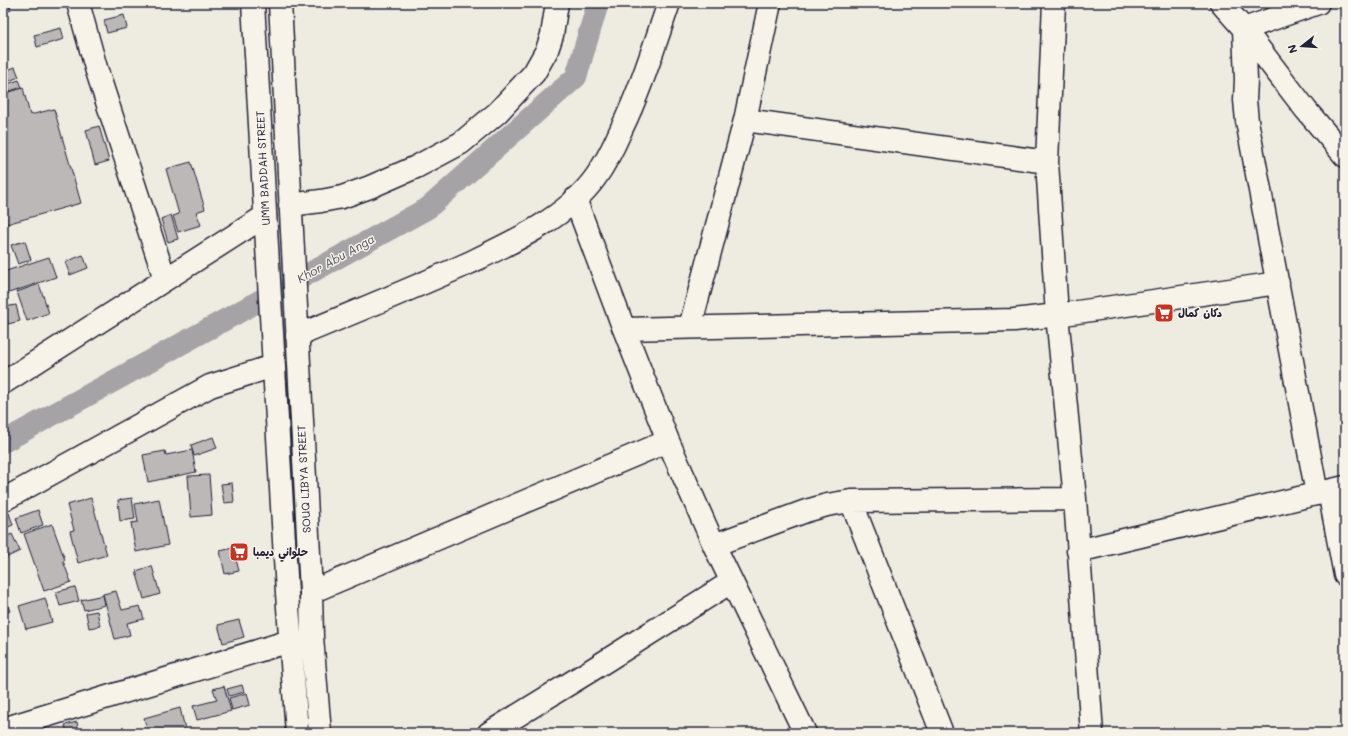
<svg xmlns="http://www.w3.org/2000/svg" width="1348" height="736" font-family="Mali,'Playpen Sans Arabic',sans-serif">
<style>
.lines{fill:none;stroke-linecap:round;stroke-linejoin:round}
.canal{stroke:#a6a3a6;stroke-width:22}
.building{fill:#bbb8b7;stroke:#22223b}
.minor-casing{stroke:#22223b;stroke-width:25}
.major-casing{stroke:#22223b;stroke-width:25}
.minor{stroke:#f7f3e8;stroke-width:22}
.major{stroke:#f7f3e8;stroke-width:22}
.labels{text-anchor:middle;stroke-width:3;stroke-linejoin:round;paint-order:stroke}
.street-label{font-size:11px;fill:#22223b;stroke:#f7f3e8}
.poi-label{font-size:11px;font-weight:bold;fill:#22223b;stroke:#f7f3e8;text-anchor:start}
.water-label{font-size:12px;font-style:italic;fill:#504f60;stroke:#f7f3e8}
</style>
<rect width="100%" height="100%" fill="#eeebe1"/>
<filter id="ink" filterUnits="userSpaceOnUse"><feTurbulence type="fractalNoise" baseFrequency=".025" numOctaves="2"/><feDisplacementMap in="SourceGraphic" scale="8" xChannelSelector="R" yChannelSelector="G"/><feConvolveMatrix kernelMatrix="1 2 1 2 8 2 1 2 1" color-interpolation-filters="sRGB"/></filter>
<g filter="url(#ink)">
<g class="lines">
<path class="canal" d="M 3,442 L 428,208 L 576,77 L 598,3"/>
</g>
<path class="building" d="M 3,3 L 9,3 L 11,10 L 3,12 Z
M 124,15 L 127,28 L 107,33 L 104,20 Z
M 61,28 L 64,39 L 37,47 L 34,35 Z
M 15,67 L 19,77 L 6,82 L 3,72 Z
M 19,80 L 22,87 L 10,91 L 7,84 Z
M 23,88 L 30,115 L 54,109 L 81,203 L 3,225 L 3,94 Z
M 99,126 L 109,161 L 95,165 L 86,130 Z
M 191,162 L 205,209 L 196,212 L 201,225 L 178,232 L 173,216 L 179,214 L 166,169 Z
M 171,215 L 178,239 L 168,242 L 161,219 Z
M 25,241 L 31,260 L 18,264 L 11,245 Z
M 83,255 L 88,268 L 70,275 L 65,262 Z
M 49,257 L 56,277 L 3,295 L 3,272 Z
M 39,284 L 49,313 L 27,321 L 17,292 Z
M 16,305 L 20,321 L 8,324 L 4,307 Z
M 213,437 L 217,448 L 194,456 L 191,445 Z
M 192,450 L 196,472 L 148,482 L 143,455 L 165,451 L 166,455 Z
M 209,475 L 212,515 L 191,517 L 188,476 Z
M 232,483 L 234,502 L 224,503 L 221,484 Z
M 91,498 L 107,555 L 78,563 L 70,531 L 74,530 L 67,505 Z
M 132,498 L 135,519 L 120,521 L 118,500 Z
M 159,499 L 168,545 L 136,552 L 131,523 L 138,522 L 135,504 Z
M 38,510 L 43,525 L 21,533 L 16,518 Z
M 9,513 L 13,525 L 3,529 L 3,515 Z
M 52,524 L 65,560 L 63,561 L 71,582 L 44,591 L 24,534 Z
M 12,534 L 20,551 L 3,559 L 3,538 Z
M 233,548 L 239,571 L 225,574 L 220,551 Z
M 152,566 L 160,594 L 144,599 L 136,571 Z
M 75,587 L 79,601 L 60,606 L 56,592 Z
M 116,591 L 122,610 L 140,606 L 144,619 L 127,623 L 130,635 L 115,639 L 103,594 Z
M 3,595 L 10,611 L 3,614 Z
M 103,595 L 105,605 L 84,610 L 81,600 Z
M 45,598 L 52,622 L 26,629 L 19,606 Z
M 97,611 L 100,626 L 89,628 L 86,613 Z
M 239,620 L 244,637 L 223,643 L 218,625 Z
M 242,685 L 244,692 L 229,696 L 227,689 Z
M 224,686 L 231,711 L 197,720 L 193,706 L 217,700 L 213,689 Z
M 247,693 L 250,705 L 232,710 L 229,698 Z
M 180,708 L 186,733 L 148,733 L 144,718 Z
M 77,722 L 79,733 L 67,733 L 65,725 Z"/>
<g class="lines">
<g class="minor-casing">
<path id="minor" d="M 78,3 L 96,68 L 165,279
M 1054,3 L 1047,162 L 1057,315 L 1075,499 L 1092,733
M 1221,3 L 1244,29 L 1306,110 L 1345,156
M 745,120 L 1047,162
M 575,199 L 624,329
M 290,205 L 321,201 L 342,197 L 370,187 L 416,167 L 461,143 L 497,113 L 534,73 L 547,50 L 552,35 L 557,3
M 690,327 L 745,120 L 770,3
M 297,336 C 354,312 412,289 469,263 C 513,242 566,218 595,178 C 606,163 614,146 621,130 C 641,89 654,46 669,3
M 3,383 L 265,216
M 1329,491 L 1345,575
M 1317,494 L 1247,121 L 1245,100 L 1246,80 L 1244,29 L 1318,3
M 3,500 L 210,386 L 273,366
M 851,501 L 942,733
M 714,545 L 806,511 L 827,505 L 851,501 L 1075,499
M 1078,551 L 1345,487
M 311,592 L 668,441
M 3,729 L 290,641
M 489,733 L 590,671 L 731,582
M 805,733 L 714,545 L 668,441 L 624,329 L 1014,320 L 1057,315 L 1278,283"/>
</g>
<g class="major-casing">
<path id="major" d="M 253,3 L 287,593 L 297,733
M 280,3 L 311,592 L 312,637 L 320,733"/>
</g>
<use href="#minor" class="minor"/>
<use href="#major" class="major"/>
</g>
</g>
<defs>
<g id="supermarket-square" transform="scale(1)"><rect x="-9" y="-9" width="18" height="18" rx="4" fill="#c8321e" stroke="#f7f3e8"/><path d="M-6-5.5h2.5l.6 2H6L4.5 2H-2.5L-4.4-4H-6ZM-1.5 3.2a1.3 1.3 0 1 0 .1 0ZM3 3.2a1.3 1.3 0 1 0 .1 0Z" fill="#fff"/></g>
</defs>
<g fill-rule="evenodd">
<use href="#supermarket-square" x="1164" y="313"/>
<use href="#supermarket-square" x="239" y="552"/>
</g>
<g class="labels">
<g class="street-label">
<text transform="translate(263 168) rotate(-93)" y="4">UMM BADDAH STREET</text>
<text transform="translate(304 479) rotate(-93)" y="4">SOUQ LIBYA STREET</text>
</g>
<g class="poi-label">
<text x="1178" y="317">دكان كمال</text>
<text x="253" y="556">حلواني ديمبا</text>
</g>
<g class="water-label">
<text transform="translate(336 259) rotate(-29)" y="4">Khor Abu Anga</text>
</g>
</g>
<rect width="1348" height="736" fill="none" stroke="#f7f3e8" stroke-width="16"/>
<rect x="8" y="8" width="1332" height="720" fill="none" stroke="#22223b" stroke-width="1.5" filter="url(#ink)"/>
<g transform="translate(1302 46) rotate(253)" stroke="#f7f3e8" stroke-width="3" paint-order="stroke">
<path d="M0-3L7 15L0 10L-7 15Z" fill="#22223b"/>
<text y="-6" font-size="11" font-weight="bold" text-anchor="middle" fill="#22223b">N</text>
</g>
</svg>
